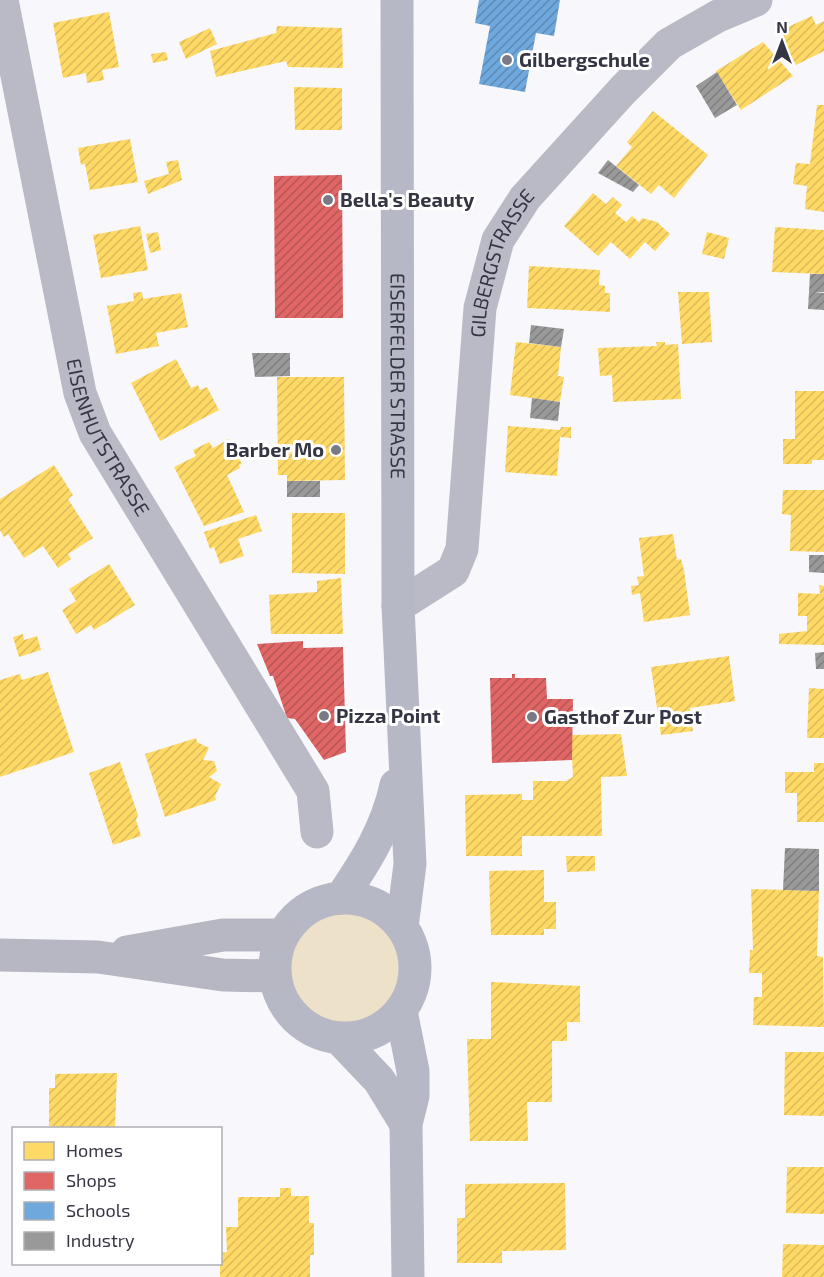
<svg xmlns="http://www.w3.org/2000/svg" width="824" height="1277" font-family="'Exo 2',sans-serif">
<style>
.garden{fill:#ede1c9}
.homes{fill:url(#homes-hatch)}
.shops{fill:url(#shops-hatch)}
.schools{fill:url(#schools-hatch)}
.industry{fill:url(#industry-hatch)}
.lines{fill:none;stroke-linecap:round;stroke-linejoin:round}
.street{stroke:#b9bac6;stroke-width:33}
.secondary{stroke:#b7b8c5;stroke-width:33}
.highway{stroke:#b7b7c4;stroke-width:33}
.poi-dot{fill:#797a84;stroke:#fff;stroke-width:2}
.labels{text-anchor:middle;stroke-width:6;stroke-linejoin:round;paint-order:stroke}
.poi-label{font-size:20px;font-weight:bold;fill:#353644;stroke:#fff;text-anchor:start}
.street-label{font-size:20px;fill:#353644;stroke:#fff}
</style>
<defs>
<pattern id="homes-hatch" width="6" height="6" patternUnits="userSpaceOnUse" patternTransform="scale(1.5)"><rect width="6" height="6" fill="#ffd966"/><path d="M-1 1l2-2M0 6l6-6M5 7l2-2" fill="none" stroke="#dbbb5a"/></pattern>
<pattern id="shops-hatch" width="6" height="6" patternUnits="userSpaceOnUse" patternTransform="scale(1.5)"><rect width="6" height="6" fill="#e06666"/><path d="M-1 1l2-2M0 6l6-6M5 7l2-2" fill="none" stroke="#b65556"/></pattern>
<pattern id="schools-hatch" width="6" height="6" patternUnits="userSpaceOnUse" patternTransform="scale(1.5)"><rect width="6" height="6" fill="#6fa8dc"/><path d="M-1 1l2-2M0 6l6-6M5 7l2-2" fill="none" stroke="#5c8ab4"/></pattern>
<pattern id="industry-hatch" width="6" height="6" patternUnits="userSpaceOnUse" patternTransform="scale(1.5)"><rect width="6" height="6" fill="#999"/><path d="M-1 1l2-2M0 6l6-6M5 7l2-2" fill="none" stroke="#7e7e7e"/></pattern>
</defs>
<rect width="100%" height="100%" fill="#f8f8fc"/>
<path class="garden" d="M275 968a70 70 0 1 1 140 0a70 70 0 1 1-140 0Z"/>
<path class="homes" d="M 109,12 L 119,67 L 102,70 L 104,80 L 87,83 L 86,73 L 63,78 L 53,23 Z
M 812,16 L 816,25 L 824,21 L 824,51 L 796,65 L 779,31 Z
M 277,26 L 342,28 L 343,68 L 288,67 L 286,61 L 216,77 L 210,51 L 276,33 Z
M 210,28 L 217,44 L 186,59 L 179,42 Z
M 763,42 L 793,76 L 741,110 L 716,71 Z
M 166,52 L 168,60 L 153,63 L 151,54 Z
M 294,87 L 342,88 L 342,130 L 295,130 Z
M 817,105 L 824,105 L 824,212 L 805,209 L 807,186 L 793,184 L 796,163 L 810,164 Z
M 653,111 L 708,155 L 674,198 L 659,185 L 651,194 L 616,166 L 632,147 L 627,142 Z
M 130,139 L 138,182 L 90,190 L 85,164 L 81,165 L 78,148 Z
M 178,160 L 182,180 L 148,194 L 144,181 L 169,174 L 166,162 Z
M 593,193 L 606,204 L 613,197 L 622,205 L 615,213 L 626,222 L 632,216 L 639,222 L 642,218 L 657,222 L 670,234 L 655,251 L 645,242 L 630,259 L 611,242 L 598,256 L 564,226 Z
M 140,226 L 148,270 L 101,278 L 93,235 Z
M 775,227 L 824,230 L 824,274 L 772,272 Z
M 158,232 L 161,250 L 150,253 L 146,234 Z
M 707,232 L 729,238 L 724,259 L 702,254 Z
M 529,266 L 600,270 L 599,285 L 605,286 L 605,293 L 610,293 L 610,312 L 527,308 Z
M 142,292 L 143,299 L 181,293 L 188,327 L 156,333 L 159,346 L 116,354 L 107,306 L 134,301 L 133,293 Z
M 678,292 L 709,292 L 712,342 L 682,344 Z
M 516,342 L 561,347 L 558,376 L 564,377 L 560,402 L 510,395 Z
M 656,342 L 665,342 L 665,345 L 678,344 L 681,399 L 613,402 L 612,375 L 600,376 L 598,348 L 657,346 Z
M 176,359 L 191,388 L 198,385 L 200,390 L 207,387 L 219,410 L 160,441 L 131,383 Z
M 277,377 L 344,377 L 345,480 L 287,481 L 287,475 L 278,475 Z
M 795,391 L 824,391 L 824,460 L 812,460 L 812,464 L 783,464 L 783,439 L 795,439 Z
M 508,426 L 560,430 L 561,427 L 571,427 L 571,438 L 560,437 L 557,476 L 505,472 Z
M 229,439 L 242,464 L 239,465 L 240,468 L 227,475 L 244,512 L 204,526 L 174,467 L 196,456 L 193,450 L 209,442 L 213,448 Z
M 54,465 L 73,495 L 68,499 L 93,538 L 68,554 L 71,559 L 58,568 L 43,546 L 24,558 L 8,534 L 4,537 L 0,530 L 0,499 Z
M 783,490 L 824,490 L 824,552 L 790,551 L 791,515 L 782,514 Z
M 292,513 L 345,513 L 345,574 L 292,573 Z
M 256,515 L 262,531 L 238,539 L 244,556 L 220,564 L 214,547 L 210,549 L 204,532 Z
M 673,534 L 677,560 L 681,559 L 684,570 L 690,615 L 644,622 L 640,593 L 632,595 L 631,586 L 639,585 L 637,577 L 644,576 L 639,538 Z
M 109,564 L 135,605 L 94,630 L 91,625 L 76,634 L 62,610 L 76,601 L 69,589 Z
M 341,578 L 343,634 L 271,634 L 269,595 L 317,592 L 317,581 Z
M 819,585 L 824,586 L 824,645 L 779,644 L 779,634 L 807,631 L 807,616 L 798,616 L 798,593 L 820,594 Z
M 23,634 L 24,640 L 37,636 L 41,650 L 19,657 L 13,637 Z
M 729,656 L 735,701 L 690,708 L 693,731 L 661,735 L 651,667 Z
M 48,672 L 74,752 L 0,777 L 0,680 L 20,674 L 22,680 Z
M 809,688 L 824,689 L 824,738 L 807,738 Z
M 621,734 L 627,776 L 601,777 L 602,836 L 522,836 L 522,856 L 466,856 L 465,795 L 522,794 L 522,800 L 533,800 L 533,781 L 566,781 L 573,777 L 571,735 Z
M 196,738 L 197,742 L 209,748 L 203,760 L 214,761 L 217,771 L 209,777 L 221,784 L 215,796 L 216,800 L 165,817 L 145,754 Z
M 120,762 L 138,815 L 136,820 L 141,836 L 113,845 L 89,773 Z
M 814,763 L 824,763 L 824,822 L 797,822 L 797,793 L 785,793 L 785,772 L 814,772 Z
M 566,856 L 595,856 L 595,871 L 567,872 Z
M 544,870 L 544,902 L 556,902 L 556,929 L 544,929 L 544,935 L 491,935 L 489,871 Z
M 751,889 L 819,891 L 817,956 L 823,957 L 824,1027 L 753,1025 L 754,997 L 762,997 L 762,973 L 749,973 L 750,950 L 753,950 Z
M 491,982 L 580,986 L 580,1022 L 567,1022 L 567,1041 L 552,1041 L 552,1102 L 527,1102 L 528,1141 L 470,1141 L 467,1039 L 491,1039 Z
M 785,1052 L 824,1052 L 824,1116 L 784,1115 Z
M 117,1073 L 115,1128 L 56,1128 L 56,1126 L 49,1126 L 49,1088 L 55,1088 L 55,1074 Z
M 787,1167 L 824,1167 L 824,1214 L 786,1213 Z
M 565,1183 L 566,1250 L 502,1251 L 502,1263 L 457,1263 L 457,1218 L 465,1218 L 465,1184 Z
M 280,1188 L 291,1188 L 291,1196 L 309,1196 L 309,1223 L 314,1223 L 314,1255 L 310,1255 L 310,1277 L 220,1277 L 220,1253 L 227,1252 L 226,1227 L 238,1227 L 238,1197 L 280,1197 Z
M 783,1244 L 824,1245 L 824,1277 L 782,1277 Z"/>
<path class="shops" d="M 342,175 L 343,318 L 275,318 L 274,176 Z
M 303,641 L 303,648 L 343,647 L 346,752 L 324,760 L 295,719 L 287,718 L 273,676 L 270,676 L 257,644 Z
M 512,674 L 515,674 L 515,678 L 546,678 L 547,699 L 573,699 L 572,760 L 492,763 L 490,678 L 512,678 Z"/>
<path class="schools" d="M 479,0 L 560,0 L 554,36 L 536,33 L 525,92 L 479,84 L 490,26 L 475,23 Z"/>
<path class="industry" d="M 717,72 L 737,105 L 715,118 L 696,86 Z
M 608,160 L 639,185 L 633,192 L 598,173 Z
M 810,274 L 824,274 L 824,292 L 814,292 L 824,293 L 824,310 L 808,309 Z
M 531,325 L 564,329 L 561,347 L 529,343 Z
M 252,353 L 290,353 L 290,376 L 255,377 Z
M 532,398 L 560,402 L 558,421 L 530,418 Z
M 287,481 L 320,481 L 320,497 L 287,497 Z
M 809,555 L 824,555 L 824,573 L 809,572 Z
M 824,652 L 824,669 L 816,669 L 815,653 Z
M 785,848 L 819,849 L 819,891 L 783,890 Z"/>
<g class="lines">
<g class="street">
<path id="s1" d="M 2,0 L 80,393 L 95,433 L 313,791 L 317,832"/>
<path id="s2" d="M 398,606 L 453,571 L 462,549 L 480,308 L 498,240 L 525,198 L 623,90 L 669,44 L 718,16 L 756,0"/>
</g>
<g class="secondary">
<path id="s3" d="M 397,0 L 398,606 L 410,864 L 402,927"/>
<path d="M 341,898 C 366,861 387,828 396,785"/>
<circle cx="345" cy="968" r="70"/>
<path d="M 401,1011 L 413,1071 L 413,1096 L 406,1124 L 408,1277"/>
<path d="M 339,1038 L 379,1080 L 406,1124"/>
</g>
<path class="highway" d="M 127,952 L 223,935 L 283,935
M 0,955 L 98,957 L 223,975 L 275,976"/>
</g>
<g class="poi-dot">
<circle cx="507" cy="60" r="6"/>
<circle cx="328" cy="200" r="6"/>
<circle cx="336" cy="450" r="6"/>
<circle cx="324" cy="716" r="6"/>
<circle cx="532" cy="717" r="6"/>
</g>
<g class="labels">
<g class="poi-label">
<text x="519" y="67">Gilbergschule</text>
<text x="340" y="207">Bella's Beauty</text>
<text x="324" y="457" text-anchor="end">Barber Mo</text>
<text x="336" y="723">Pizza Point</text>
<text x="544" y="724">Gasthof Zur Post</text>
</g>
<g class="street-label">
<text dy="7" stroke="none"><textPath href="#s2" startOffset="380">GILBERGSTRASSE</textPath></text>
<text dy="7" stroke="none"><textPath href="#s3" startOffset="376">EISERFELDER STRASSE</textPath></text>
<text dy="7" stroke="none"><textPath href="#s1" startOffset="452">EISENHUTSTRASSE</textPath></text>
</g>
</g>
<rect x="12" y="1127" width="210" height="138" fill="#ffffff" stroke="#aeafb4" stroke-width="1.5"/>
<rect x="24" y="1142" width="30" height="18" fill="#ffd966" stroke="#aeafb4" stroke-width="1.5"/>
<text x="66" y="1157" font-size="18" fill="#353644">Homes</text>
<rect x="24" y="1172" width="30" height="18" fill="#e06666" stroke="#aeafb4" stroke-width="1.5"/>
<text x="66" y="1187" font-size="18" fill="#353644">Shops</text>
<rect x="24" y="1202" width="30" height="18" fill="#6fa8dc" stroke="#aeafb4" stroke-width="1.5"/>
<text x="66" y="1217" font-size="18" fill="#353644">Schools</text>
<rect x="24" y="1232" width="30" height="18" fill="#999999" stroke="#aeafb4" stroke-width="1.5"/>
<text x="66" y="1247" font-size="18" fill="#353644">Industry</text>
<g transform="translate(782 42)" stroke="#ffffff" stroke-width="4.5" paint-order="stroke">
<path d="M0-4.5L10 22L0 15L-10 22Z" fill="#353644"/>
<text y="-9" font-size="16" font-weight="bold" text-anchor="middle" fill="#353644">N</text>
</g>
</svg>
